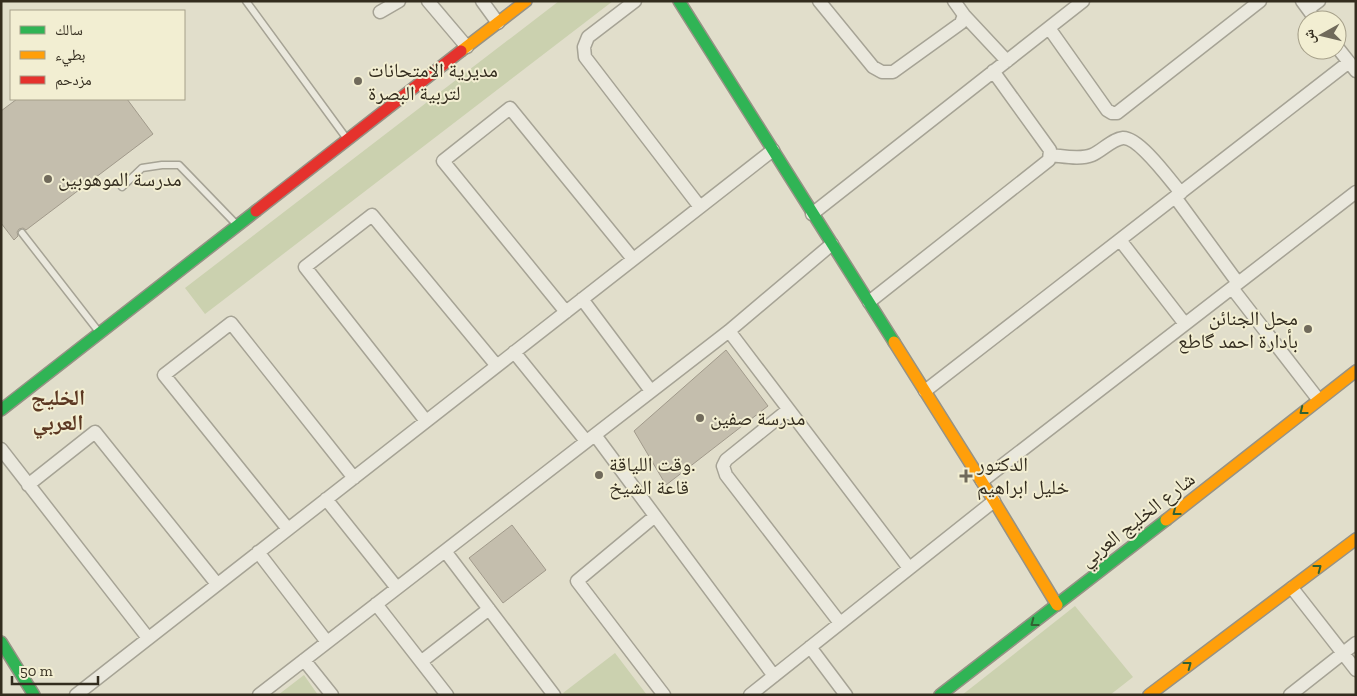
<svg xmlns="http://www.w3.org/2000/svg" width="1357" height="696" font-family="'Zilla Slab','Noto Naskh Arabic',serif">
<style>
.green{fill:#cbd1af}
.building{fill:#c4bead;stroke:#a19a8b}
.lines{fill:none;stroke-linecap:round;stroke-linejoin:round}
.lane-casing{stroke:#a6a395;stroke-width:9}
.street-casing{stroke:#a6a395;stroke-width:15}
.fast-casing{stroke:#969285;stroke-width:14}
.slow-casing{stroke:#969285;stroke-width:14}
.jam-casing{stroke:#969285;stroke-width:14}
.lane{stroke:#eae8dd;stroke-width:6}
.street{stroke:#eae8dd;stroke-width:12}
.fast{stroke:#30b455;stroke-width:11}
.slow{stroke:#ff9f0a;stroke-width:11}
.jam{stroke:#e5322d;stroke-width:11}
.oneway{stroke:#326234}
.poi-dot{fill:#706a5b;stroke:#f2eed2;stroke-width:2}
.labels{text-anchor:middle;stroke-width:4;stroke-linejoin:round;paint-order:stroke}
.poi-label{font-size:20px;fill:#332c1e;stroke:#f2eed2;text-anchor:start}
.street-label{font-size:20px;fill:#332c1e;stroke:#f2eed2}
.quarter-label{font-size:22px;font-weight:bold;fill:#5c3822;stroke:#f2eed2}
</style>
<rect width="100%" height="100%" fill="#e1decb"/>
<path class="green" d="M 559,1 L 613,1 L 205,314 L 185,288 Z
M 1075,606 L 1133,677 L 1110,695 L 962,695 Z
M 615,653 L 647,695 L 565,695 L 563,693 Z
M 304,675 L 318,695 L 278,695 Z"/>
<path class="building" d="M 17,99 L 127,99 L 153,134 L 26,230 L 23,228 L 19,229 L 17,232 L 18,236 L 14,240 L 1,223 L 1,111 Z
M 726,350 L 768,406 L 666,485 L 634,431 Z
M 512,525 L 546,570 L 503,603 L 469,558 Z"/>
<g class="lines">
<g class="lane-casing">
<path id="lane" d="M 246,1 L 347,139
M 122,187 L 142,168 L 162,165 L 179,165 L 237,225
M 22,233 L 99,332"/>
</g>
<g class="street-casing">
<path id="street" d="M 428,1 L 467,47
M 482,1 L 498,23
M 635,1 L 588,37 L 584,47 L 585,57 L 700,207
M 819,1 L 873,67 L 882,72 L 893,72 L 961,23 L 964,15 L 954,1
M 1302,1 L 1316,20
M 1308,9 L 1319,1
M 380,12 L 399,1
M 964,15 L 1007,61
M 1049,28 L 1107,110 L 1112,113 L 1117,113 L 1260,1
M 1337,47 L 1356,71
M 1050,155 C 1063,156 1080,160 1092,155 C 1102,151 1112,139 1123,138 C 1139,137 1170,180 1181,193
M 1175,197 L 1238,283
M 812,214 L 1083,1
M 1120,240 L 1185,324
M 1232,288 L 1318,399
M 582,299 L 651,391
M 869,302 L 1049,160 L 1050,150 L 993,71
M 566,312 L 443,161 L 510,108 L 633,259
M 729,331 L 909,568
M 514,352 L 586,441
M 925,391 L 1349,62
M 788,410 L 726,460 L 723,466 L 726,475 L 840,623
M 426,421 L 305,267 L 372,215 L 497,366
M 595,435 L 774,676
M 1,449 L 148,638
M 982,481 L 1356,192
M 28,485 L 95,432 L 217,584
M 326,499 L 397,588
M 655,516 L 577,581 L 664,695
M 288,529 L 164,375 L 231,323 L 354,478
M 445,551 L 554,695
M 258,552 L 327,642
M 1292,588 L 1356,670
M 376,604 L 447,695
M 810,647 L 846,695
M 304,660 L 332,695
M 422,661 L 489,609
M 76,695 L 773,150
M 259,695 L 729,331 L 832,244
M 750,695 L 994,501
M 1290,695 L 1356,643"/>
</g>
<g class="fast-casing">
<path id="fast" d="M 679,1 L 894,342
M 1,410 L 256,211
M 1,642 L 34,695
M 940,695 L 1166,520"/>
</g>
<g class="slow-casing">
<path id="slow" d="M 461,51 L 526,1
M 894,342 L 994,501 L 1057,605
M 1166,520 L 1356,371
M 1149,695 L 1356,539"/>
</g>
<g class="jam-casing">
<path id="jam" d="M 256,211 L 461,51"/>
</g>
<use href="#lane" class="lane"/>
<use href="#street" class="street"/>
<use href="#fast" class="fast"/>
<use href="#slow" class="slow"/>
<use href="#jam" class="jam"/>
</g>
<defs><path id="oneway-chevron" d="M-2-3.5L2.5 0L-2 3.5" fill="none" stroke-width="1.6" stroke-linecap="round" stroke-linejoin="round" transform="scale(1.25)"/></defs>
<g class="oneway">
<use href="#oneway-chevron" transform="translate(1303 411) rotate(142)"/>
<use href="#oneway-chevron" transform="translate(1176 512) rotate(142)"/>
<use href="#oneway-chevron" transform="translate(1318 568) rotate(-37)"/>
<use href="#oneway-chevron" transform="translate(1034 623) rotate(143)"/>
<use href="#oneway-chevron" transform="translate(1188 665) rotate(-37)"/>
</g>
<g class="poi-dot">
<circle cx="358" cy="81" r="5"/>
<circle cx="48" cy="179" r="5"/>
<circle cx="1308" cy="329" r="5"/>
<circle cx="700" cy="418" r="5"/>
<circle cx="599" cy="475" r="5"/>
<path d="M963.5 468.5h5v5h5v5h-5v5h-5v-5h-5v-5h5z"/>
</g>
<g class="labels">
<g class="poi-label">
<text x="368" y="77">مديرية الامتحانات<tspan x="368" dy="23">لتربية البصرة</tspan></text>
<text x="58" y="186">مدرسة الموهوبين</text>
<text x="1298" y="325" text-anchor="end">محل الجنائن<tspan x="1298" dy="23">بأدارة احمد گاطع</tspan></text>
<text x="710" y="425">مدرسة صفين</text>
<text x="609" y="471">وقت اللياقة.<tspan x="609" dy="23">قاعة الشيخ</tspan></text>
<text x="977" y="471">الدكتور<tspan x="977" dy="23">خليل ابراهيم</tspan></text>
</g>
<g class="street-label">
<text transform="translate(1137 519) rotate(-38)" y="7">شارع الخليج العربي</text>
</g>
<g class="quarter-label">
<text x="58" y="405">الخليج<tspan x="58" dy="25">العربي</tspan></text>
</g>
</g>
<rect width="1357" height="696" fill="none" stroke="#332c1e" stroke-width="5"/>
<rect x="10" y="10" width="175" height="90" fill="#f2eed2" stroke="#a6a08a"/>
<rect x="20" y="26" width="25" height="8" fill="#30b455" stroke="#a6a08a"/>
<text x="55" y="35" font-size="15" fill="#332c1e">سالك</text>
<rect x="20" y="51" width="25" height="8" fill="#ff9f0a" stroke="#a6a08a"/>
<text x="55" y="60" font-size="15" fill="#332c1e">بطيء</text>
<rect x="20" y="76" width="25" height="8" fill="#e5322d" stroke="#a6a08a"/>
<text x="55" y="85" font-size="15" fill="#332c1e">مزدحم</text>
<g transform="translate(1322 35) rotate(262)"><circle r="24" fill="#f2eed2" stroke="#a6a08a"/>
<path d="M0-4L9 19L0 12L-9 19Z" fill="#706a5b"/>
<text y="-8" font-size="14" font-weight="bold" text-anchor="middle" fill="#332c1e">ش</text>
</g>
<path d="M12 676v8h86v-8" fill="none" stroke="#332c1e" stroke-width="2.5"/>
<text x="20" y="676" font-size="15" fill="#332c1e" stroke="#f2eed2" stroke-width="4" paint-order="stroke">50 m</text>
</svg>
